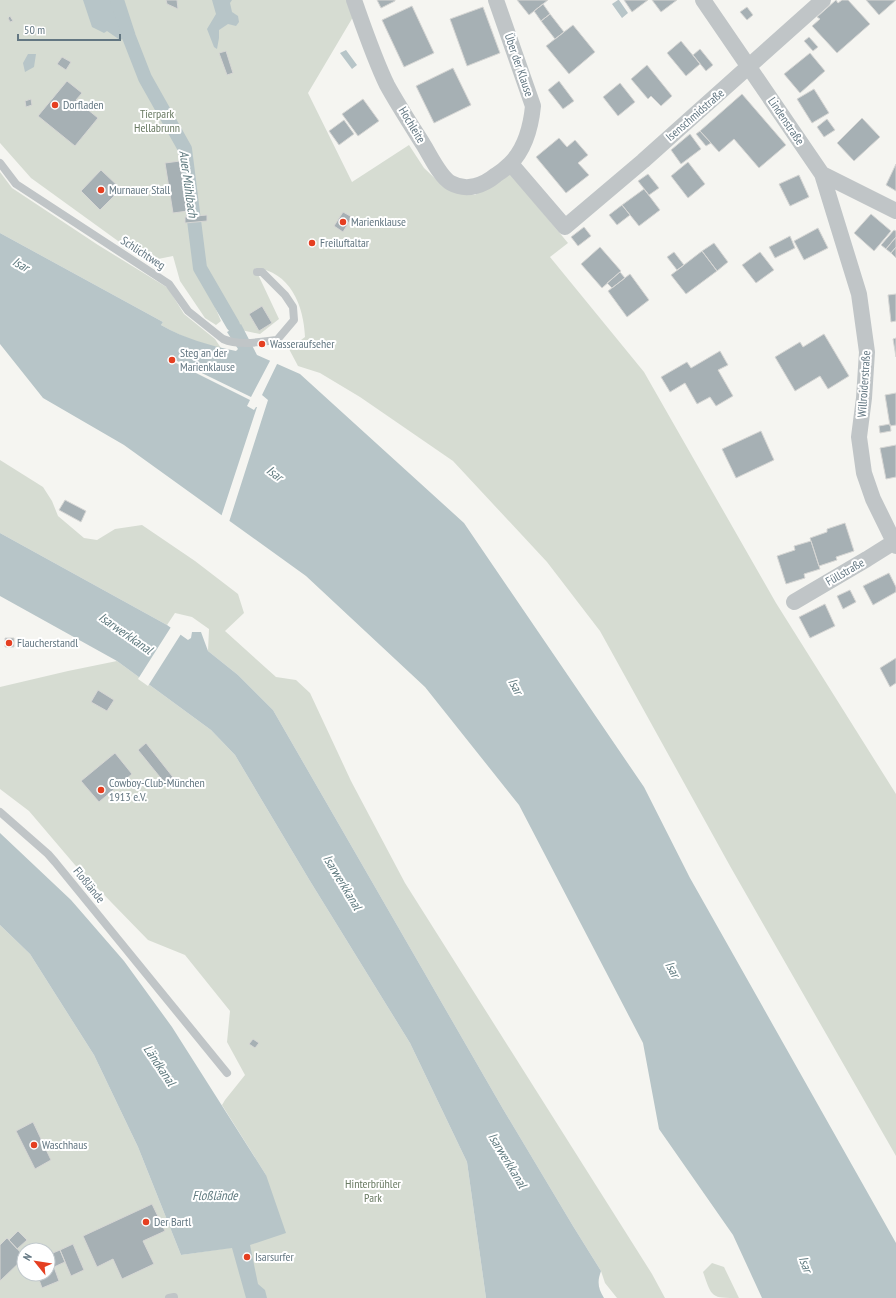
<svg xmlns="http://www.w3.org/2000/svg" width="896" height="1298" font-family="'PT Sans Narrow',sans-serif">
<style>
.green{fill:#d6dcd2;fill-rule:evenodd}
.water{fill:#b7c5c8}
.pier{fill:#f5f5f1}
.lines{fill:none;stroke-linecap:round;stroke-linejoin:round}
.canal{stroke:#b7c5c8;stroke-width:14}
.building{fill:#a6b0b4;stroke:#d6d6d4}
.service{stroke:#c0c5c7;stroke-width:8}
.minor{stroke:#c0c5c7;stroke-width:16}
.poi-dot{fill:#e53f21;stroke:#fff;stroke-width:1.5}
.labels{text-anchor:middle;stroke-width:4;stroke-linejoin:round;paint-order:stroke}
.street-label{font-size:12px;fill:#637782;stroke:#fff}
.poi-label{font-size:12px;fill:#637782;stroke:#fff;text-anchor:start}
.park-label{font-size:12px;fill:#697a62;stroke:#fff}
.water-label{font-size:13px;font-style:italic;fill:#5f7a7f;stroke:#fff}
</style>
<rect width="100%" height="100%" fill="#f5f5f1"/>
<path class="green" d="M 0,0 L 347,0 L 353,17 L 308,93 L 352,182 L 409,145 L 424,168 L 444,187 L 475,195 L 508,171 L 568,243 L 550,257 L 644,372 L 776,603 L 896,794 L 896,1156 L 730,866 L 600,631 L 547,562 L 453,461 L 360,397 L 320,373 L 298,366 L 289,349 L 305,337 C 304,306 290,271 255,268 L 279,319 L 260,334 L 232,328 L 215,307 L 221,321 L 216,325 L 205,318 L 180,281 L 173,256 L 153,260 L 136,254 L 31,178 L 0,143 Z
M 0,172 L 12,188 L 98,245 L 168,288 L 184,314 L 215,339 L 221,348 C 200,344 180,336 161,325 L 163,322 L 0,233 Z
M 0,460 L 43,487 L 52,501 L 58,516 L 84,538 L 97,540 L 115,529 L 142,525 L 195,561 L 238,594 L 244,613 L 225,631 L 276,677 L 296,680 L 310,693 L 351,781 L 405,883 L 652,1274 L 665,1298 L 617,1298 L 605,1283 L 601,1271 L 573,1226 L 503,1109 L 273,710 L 238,675 L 208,651 L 209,629 L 192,617 L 175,613 L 167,625 L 0,533 Z
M 117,661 L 211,730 L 235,755 L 310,881 L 410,1043 L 467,1162 L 486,1298 L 0,1298 L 0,925 L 30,954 L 94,1055 L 138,1147 L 181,1255 L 242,1246 L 266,1175 L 222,1105 L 225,1100 L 245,1075 L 227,1042 L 230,1011 L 185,955 L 148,940 L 75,865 L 29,811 L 0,789 L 0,687 L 68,671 ZM 24,1250 L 48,1250 L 48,1274 L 24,1274 Z
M 712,1263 L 724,1267 L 739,1298 C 711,1298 712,1298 703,1272 Z"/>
<path class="water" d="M 83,0 L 117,0 L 129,37 L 120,40 L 107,31 L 104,33 L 92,27 Z
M 212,0 L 232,0 L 230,3 L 232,12 L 238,16 L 239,22 L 236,26 L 228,24 L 219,30 L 219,38 L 217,49 L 214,47 L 207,29 L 216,14 Z
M 618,0 L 619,0 L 628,13 L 622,18 L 612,4 Z
M 346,50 L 357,65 L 352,69 L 340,53 Z
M 28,54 L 36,54 L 34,67 L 25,72 L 23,63 Z
M 0,233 L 163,322 L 161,325 C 186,339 208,345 236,351 L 238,349 L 227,332 L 241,324 L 257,355 L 300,374 L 464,523 L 644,787 L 690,878 L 896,1243 L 896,1298 L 762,1298 L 733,1235 L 659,1129 L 643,1043 L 519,805 L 425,687 L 306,576 L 124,445 L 43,398 L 0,344 Z
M 0,533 L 167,625 L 188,640 L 191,638 L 192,632 L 201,632 L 208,651 L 238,675 L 273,710 L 503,1109 L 573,1226 L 601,1271 C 597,1282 598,1288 604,1298 L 486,1298 L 467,1162 L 410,1043 L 310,881 L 235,755 L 211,730 L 117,661 L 0,596 Z
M 0,833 L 71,900 L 124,961 L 172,1027 L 266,1175 L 286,1233 L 250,1245 L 258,1284 L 265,1290 L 267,1298 L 246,1298 L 232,1248 L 181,1255 L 138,1147 L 94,1055 L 30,954 L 0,925 Z"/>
<path class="pier" d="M 171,358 L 251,397 L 271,359 L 278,362 L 262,395 L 268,400 L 229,522 L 221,517 L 257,407 L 256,407 L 254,410 L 247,406 L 250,400 L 170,360 Z
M 171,627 L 181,634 L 148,686 L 138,679 Z"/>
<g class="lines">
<path class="canal" d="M 117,0 L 129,37 L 145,78 L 185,149 L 200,268 L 233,325"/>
</g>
<path class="building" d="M 166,0 L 177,0 L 178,9 L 167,4 Z
M 377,0 L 395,0 L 395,1 L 381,8 Z
M 517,0 L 548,0 L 529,15 Z
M 624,0 L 648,0 L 632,12 Z
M 652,0 L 677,0 L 661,12 Z
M 836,0 L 838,3 L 842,0 L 848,0 L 870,24 L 837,53 L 812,26 L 820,19 L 817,17 Z
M 866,0 L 896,0 L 879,15 Z
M 543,4 L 550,14 L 541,21 L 534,11 Z
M 412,6 L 434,53 L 404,67 L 382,20 Z
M 483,7 L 500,53 L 467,66 L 450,19 Z
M 747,7 L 753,15 L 747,20 L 740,12 Z
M 550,14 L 564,32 L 555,39 L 541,21 Z
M 10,16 L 13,21 L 10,22 L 8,18 Z
M 573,25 L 595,52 L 569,74 L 546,46 Z
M 809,37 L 818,47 L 813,51 L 804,41 Z
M 681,41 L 700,64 L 686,76 L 667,53 Z
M 700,49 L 713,65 L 706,71 L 693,55 Z
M 226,51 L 233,73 L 227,75 L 219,53 Z
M 810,53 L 825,71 L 800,93 L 784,74 Z
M 62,57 L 71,62 L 66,70 L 57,64 Z
M 647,65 L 672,96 L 661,106 L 651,96 L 648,99 L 631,79 Z
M 453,68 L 471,105 L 434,123 L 416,86 Z
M 67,81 L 82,93 L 76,100 L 98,118 L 75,146 L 38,116 Z
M 559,81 L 574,101 L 563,109 L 548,90 Z
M 620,83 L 635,102 L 618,116 L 603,97 Z
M 814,89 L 829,113 L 812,123 L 797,99 Z
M 742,94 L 786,145 L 759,168 L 734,139 L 719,152 L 700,131 Z
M 31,99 L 32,105 L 26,107 L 25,101 Z
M 363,99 L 379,121 L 358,136 L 342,114 Z
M 862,118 L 880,137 L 854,161 L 837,143 Z
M 827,119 L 835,130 L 824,137 L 817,127 Z
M 344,120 L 354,134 L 339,145 L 329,131 Z
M 700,131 L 711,143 L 706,146 L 696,134 Z
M 690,134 L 701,149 L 681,164 L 671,150 Z
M 559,138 L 567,147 L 575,140 L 588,155 L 578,163 L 589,175 L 566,193 L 536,157 Z
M 180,161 L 188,211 L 173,213 L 165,163 Z
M 688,162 L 705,184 L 688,198 L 671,176 Z
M 896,164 L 896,191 L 886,185 Z
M 101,170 L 121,189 L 100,210 L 81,191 Z
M 648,174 L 659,188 L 649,195 L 638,181 Z
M 799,175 L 809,197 L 790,206 L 779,184 Z
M 644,189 L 660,210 L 639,226 L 622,205 Z
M 622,205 L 630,215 L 617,225 L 609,215 Z
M 343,212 L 352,217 L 343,232 L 334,226 Z
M 871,214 L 891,231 L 874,251 L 854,233 Z
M 207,215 L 207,221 L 185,223 L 185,217 Z
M 584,227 L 591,236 L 578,246 L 571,237 Z
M 818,228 L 828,248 L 804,260 L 794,241 Z
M 894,230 L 896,231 L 896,237 L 886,249 L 881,245 Z
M 790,236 L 795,248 L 775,258 L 769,247 Z
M 896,237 L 896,247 L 891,253 L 886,249 Z
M 714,243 L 728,262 L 717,271 L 702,251 Z
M 600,247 L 621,271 L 602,288 L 581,264 Z
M 896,247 L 896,258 L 891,253 Z
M 702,251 L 717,271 L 686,294 L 671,275 Z
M 674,252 L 684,265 L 677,270 L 667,257 Z
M 760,252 L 774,270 L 756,283 L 742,265 Z
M 620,272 L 625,278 L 612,288 L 607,283 Z
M 630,274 L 649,300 L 627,317 L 608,291 Z
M 896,294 L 896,321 L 891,322 L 888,295 Z
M 262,306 L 272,323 L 259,331 L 249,314 Z
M 824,334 L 849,376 L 828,389 L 820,376 L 795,391 L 775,357 L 800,342 L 803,347 Z
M 896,338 L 896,357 L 893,339 Z
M 720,351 L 728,365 L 718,370 L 733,396 L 716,406 L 710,397 L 697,404 L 685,383 L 670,392 L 661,377 L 687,362 L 691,368 Z
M 896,393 L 896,425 L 890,426 L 885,395 Z
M 890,424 L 891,431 L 880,433 L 879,426 Z
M 761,431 L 774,460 L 736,478 L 722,449 Z
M 896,445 L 896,477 L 886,479 L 880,448 Z
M 65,500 L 86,511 L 81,522 L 59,510 Z
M 845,523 L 854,551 L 836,557 L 837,560 L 819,566 L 810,538 L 827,532 L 827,529 Z
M 811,541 L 820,569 L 804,574 L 805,578 L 786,584 L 777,556 L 795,550 L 794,546 Z
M 889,573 L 896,587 L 896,592 L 873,605 L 863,586 Z
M 850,590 L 856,602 L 843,609 L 837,596 Z
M 825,604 L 835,626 L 810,638 L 799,617 Z
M 5,638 L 14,638 L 14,647 L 5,647 Z
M 896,658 L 896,683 L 890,687 L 880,668 Z
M 98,690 L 114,700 L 107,711 L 91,702 Z
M 146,743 L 176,781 L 168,787 L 138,750 Z
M 115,753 L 132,774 L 99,802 L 81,781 Z
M 253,1039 L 259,1043 L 255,1048 L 249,1044 Z
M 33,1122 L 51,1160 L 35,1169 L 16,1131 Z
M 152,1204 L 165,1231 L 143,1241 L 154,1264 L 122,1279 L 113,1259 L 97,1267 L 83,1236 Z
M 18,1231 L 27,1240 L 17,1249 L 9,1240 Z
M 7,1238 L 24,1256 L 24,1258 L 0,1281 L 0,1245 Z
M 73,1244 L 84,1270 L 71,1276 L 60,1250 Z
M 60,1250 L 65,1262 L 54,1267 L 59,1281 L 42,1288 L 37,1274 L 48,1274 L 48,1255 Z"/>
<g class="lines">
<path class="service" d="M 0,163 L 16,184 L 169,284 L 188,311 L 223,339 C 239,346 260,342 277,340 L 294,320 L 293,307 L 285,295 L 262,272 L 257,272
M 0,812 L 48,854 L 55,862 L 227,1073
M 169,1298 L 174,1297"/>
<path class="minor" d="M 354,0 C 364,28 374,58 387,85 C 398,105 411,125 423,144 C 430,155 440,177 451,183 C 467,192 484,185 496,175 C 501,172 506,168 510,164 C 525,149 531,126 533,106 L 496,0
M 703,0 L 822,174 L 896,211
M 511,164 L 565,227 L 643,161 L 823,0
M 822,174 L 859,294 L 867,352 L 864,398 L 859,437 L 864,473 L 873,499 L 896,546
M 794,602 L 867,559 L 894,542"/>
</g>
<g class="poi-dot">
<circle cx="55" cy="105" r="4"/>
<circle cx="101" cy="190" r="4"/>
<circle cx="343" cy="222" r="4"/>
<circle cx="312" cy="243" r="4"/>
<circle cx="262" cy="344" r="4"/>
<circle cx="172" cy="360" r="4"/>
<circle cx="9" cy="643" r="4"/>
<circle cx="101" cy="790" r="4"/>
<circle cx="34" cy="1145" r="4"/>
<circle cx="146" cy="1222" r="4"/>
<circle cx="247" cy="1257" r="4"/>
</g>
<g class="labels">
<g class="street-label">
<text transform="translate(519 65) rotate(71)" y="4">Über der Klause</text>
<text transform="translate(695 115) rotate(-41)" y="4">Isenschmidstraße</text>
<text transform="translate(786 121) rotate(56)" y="4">Lindenstraße</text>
<text transform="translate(412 125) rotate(59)" y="4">Hochleite</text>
<text transform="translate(143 253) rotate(33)" y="4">Schlichtweg</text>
<text transform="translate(864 384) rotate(-86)" y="4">Willroiderstraße</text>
<text transform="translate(845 572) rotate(-30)" y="4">Füllstraße</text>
<text transform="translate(89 885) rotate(51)" y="4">Floßlände</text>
</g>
<g class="poi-label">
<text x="63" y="109">Dorfladen</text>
<text x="109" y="194">Murnauer Stall</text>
<text x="351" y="226">Marienklause</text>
<text x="320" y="247">Freiluftaltar</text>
<text x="270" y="348">Wasseraufseher</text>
<text x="180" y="357">Steg an der<tspan x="180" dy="14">Marienklause</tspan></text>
<text x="17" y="647">Flaucherstandl</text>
<text x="109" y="787">Cowboy-Club-München<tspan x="109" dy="14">1913 e.V.</tspan></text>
<text x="42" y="1149">Waschhaus</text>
<text x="154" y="1226">Der Bartl</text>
<text x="255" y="1261">Isarsurfer</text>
</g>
<g class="park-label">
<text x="157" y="118">Tierpark<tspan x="157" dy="14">Hellabrunn</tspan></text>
<text x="373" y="1188">Hinterbrühler<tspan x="373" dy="14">Park</tspan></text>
</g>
<g class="water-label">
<text transform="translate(189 184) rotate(82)" y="5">Auer Mühlbach</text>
<text transform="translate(21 264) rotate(30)" y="5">Isar</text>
<text transform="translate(275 473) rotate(36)" y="5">Isar</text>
<text transform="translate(126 633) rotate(35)" y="5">Isarwerkkanal</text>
<text transform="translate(516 686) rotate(61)" y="5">Isar</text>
<text transform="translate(343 882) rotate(59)" y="5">Isarwerkkanal</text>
<text transform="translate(673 969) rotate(61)" y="5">Isar</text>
<text transform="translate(160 1065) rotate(56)" y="5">Ländkanal</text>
<text transform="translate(508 1160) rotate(59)" y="5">Isarwerkkanal</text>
<text x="215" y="1200">Floßlände</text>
<text transform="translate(806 1264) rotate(69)" y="5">Isar</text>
</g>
</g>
<g transform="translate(36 1262) rotate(300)"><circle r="19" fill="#ffffff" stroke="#c1c9cd"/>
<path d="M0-3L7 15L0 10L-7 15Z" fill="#e53f21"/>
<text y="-6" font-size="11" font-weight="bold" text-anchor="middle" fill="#637782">N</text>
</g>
<path d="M18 34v6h102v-6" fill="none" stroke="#637782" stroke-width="2"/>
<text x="24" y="34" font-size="12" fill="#637782" stroke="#ffffff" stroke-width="3" paint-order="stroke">50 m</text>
</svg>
